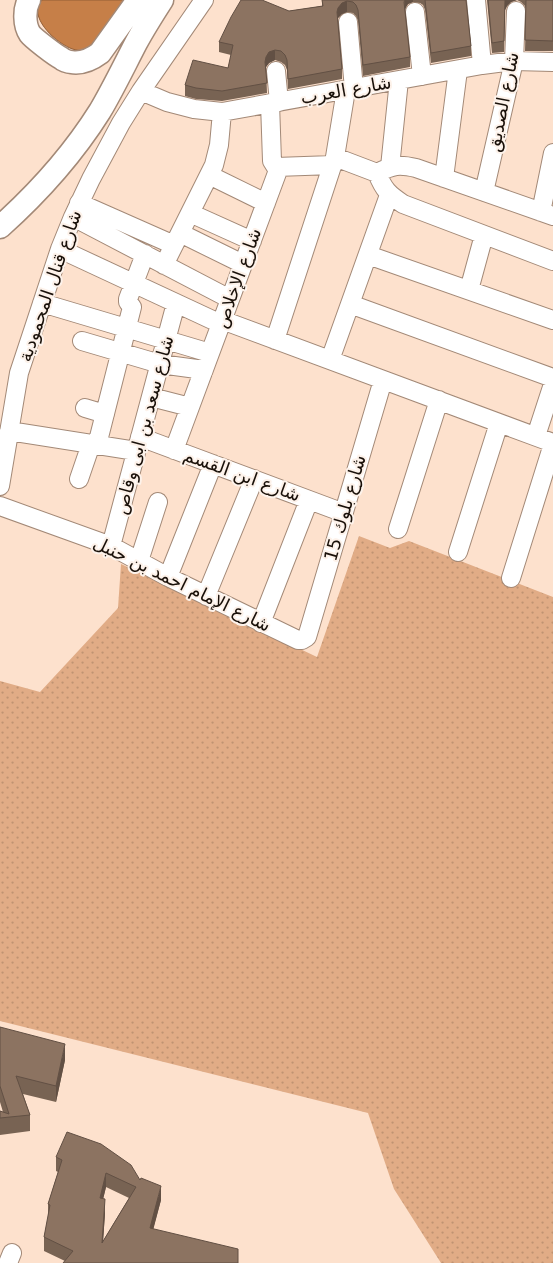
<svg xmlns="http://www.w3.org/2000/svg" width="553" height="1263" font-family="'DejaVu Sans','Noto Naskh Arabic',sans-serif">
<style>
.grass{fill:url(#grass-dots)}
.water{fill:#c67f48;stroke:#925e35}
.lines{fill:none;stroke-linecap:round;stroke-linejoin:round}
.minor-casing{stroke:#a38977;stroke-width:20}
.major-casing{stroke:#a38977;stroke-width:25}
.minor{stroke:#fff;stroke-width:18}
.major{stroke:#fff;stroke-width:22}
.wall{fill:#786353;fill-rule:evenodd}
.shaded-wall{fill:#625044}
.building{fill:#8c7361;stroke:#625044;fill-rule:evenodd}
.labels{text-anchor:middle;stroke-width:4;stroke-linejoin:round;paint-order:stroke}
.street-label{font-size:18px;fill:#191009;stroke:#fdf2ea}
</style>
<defs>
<pattern id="grass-dots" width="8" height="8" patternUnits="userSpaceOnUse" patternTransform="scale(1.25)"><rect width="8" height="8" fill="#e1ac86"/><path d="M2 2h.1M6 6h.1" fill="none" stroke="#c09372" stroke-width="1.8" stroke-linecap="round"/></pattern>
</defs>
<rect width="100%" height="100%" fill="#fde1cd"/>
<path class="grass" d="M 359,536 L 390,548 L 409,541 L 553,597 L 553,1263 L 441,1263 L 394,1189 L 368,1113 L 0,1021 L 0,681 L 40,692 L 118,608 L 121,564 L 317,657 Z"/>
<path class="water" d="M 42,0 L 124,0 L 88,50 C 85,50 80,51 76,50 C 61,47 34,24 38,7 C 39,5 40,2 42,0 Z"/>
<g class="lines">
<g class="minor-casing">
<path id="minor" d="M 476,0 L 482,65
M 415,12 L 422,76
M 348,22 L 354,89
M 276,71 L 279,102
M 141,91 L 167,102 L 194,109 L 222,112 L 482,65 L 514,61 L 553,62
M 335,157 L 377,173 C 393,165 399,164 416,168 L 553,216
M 276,167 L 333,165
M 390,167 L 399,80
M 377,173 C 384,190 388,194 403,204 L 553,261
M 209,175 L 266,203
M 444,178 L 458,70
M 484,192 L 514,61 L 516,11
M 79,203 L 174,245
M 541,212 L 553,153
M 190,213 L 252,241
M 73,217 L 230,299
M 180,233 L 243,264
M 60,249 L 221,324
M 368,255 L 553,320
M 164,265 L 214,165 L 219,145 L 222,112
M 469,290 L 484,235
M 42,303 L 210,353
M 350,304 L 553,378
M 222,320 L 553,443
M 275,340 L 335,157 L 346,90
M 82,341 L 160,364 L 204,370
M 330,360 L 389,195
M 151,397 L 190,407
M 85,408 L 105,414
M 9,431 L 136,451
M 536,436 L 553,384
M 140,437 L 344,513
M 97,445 L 132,307 L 128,302 L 128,299 L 145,254
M 174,450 L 277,173 L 277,169 L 272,161 L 270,103
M 79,479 L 91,444
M 0,486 L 19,373 L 60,249 L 73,217 L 91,179 L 121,123 L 141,91 L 204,0
M 0,506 L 111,546 L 168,577 L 298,640 L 302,640 L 307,637 L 383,380
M 398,529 L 439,400
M 111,546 L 176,303
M 458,552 L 499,423
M 139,561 L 158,502
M 168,577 L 213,464
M 511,578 L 553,444
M 206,596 L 254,479
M 261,623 L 309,500
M 8,1263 L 12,1253"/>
</g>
<g class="major-casing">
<path id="major" d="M 29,0 C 24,9 24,25 30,34 C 33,38 55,55 61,58 C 63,60 68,62 71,62 C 82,64 92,59 100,53 L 138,0
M 0,227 C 38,193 73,154 100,111 C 113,89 124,66 136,43 C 144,28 153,14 162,0"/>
</g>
<use href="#minor" class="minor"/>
<use href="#major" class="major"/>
</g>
<path class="wall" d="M 322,0 L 466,0 L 471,46 L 471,56 L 431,63 L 425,10 L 423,5 L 420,3 L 413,2 L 408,4 L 405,9 L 410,57 L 410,67 L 363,76 L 358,21 L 356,16 L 353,13 L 347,12 L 342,14 L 338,18 L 342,69 L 342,79 L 288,89 L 287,70 L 285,65 L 281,62 L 275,60 L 269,63 L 266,67 L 267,93 L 222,101 L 196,99 L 185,96 L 185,85 L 228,68 L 231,55 L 219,52 L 219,42 L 289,11 L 322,6 Z
M 487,0 L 553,0 L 553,51 L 525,51 L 526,10 L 525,6 L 521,2 L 517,0 L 511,2 L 507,6 L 505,10 L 504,52 L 492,53 Z
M 0,1027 L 65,1060 L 56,1102 L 23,1094 L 30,1115 L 30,1131 L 0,1135 L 0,1111 L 3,1112 L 0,1102 Z
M 56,1157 L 140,1180 L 161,1200 L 153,1229 L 65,1261 L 44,1251 L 44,1237 L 48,1217 L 48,1204 L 58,1172 L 56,1171 ZM 106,1187 L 129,1198 L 103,1241 L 105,1213 L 103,1199 Z"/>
<path class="shaded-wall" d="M 405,0 L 413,0 L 413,2 L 408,4 L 406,7 L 404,13 Z
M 505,0 L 517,0 L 511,2 L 507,6 L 505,10 L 504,52 Z
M 347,1 L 347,12 L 342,14 L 338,18 L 337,12 L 338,8 L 342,3 Z
M 275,50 L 275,60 L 269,63 L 266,67 L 265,62 L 266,57 L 269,52 Z
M 65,1044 L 65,1060 L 56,1102 L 56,1086 Z
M 106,1173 L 106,1187 L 100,1212 L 100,1198 Z
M 161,1186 L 161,1200 L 150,1242 L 150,1228 Z
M 105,1199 L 105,1213 L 102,1257 L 102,1243 Z"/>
<path class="building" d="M 241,0 L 262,0 L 289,11 L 323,6 L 322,0 L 405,0 L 404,2 L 410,57 L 363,65 L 358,10 L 356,5 L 353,2 L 347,1 L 342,3 L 338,8 L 337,12 L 342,69 L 288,79 L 287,60 L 285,55 L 281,51 L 275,50 L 269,52 L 266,57 L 265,62 L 267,83 L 222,91 L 196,88 L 185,85 L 193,60 L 228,68 L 233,45 L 219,42 L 231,17 Z
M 425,0 L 466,0 L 471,46 L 431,53 Z
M 488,0 L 505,0 L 504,41 L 492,43 Z
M 526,0 L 553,0 L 553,41 L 525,40 Z
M 0,1027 L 65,1044 L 56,1086 L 16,1076 L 30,1115 L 0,1118 L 0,1111 L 9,1114 L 0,1086 Z
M 67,1132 L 101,1144 L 131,1165 L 140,1180 L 141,1178 L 161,1186 L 150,1228 L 238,1249 L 238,1263 L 63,1263 L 73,1251 L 44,1237 L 50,1205 L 48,1204 L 62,1160 L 56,1157 ZM 106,1173 L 136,1187 L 102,1243 L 105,1199 L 100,1198 Z"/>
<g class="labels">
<g class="street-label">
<text transform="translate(346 90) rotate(-10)" y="6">شارع العرب</text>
<text transform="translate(503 102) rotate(-79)" y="6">شارع الصديق</text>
<text transform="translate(238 278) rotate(-70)" y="6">شارع الإخلاص</text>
<text transform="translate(50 286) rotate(-71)" y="6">شارع قنال المحمودية</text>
<text transform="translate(144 425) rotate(-75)" y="6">شارع سعد بن ابى وقاص</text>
<text transform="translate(242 475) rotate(20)" y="6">شارع ابن القسم</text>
<text transform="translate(345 508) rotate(-74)" y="6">شارع بلوك 15</text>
<text transform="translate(182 584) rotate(26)" y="6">شارع الإمام احمد بن حنبل</text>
</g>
</g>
</svg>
